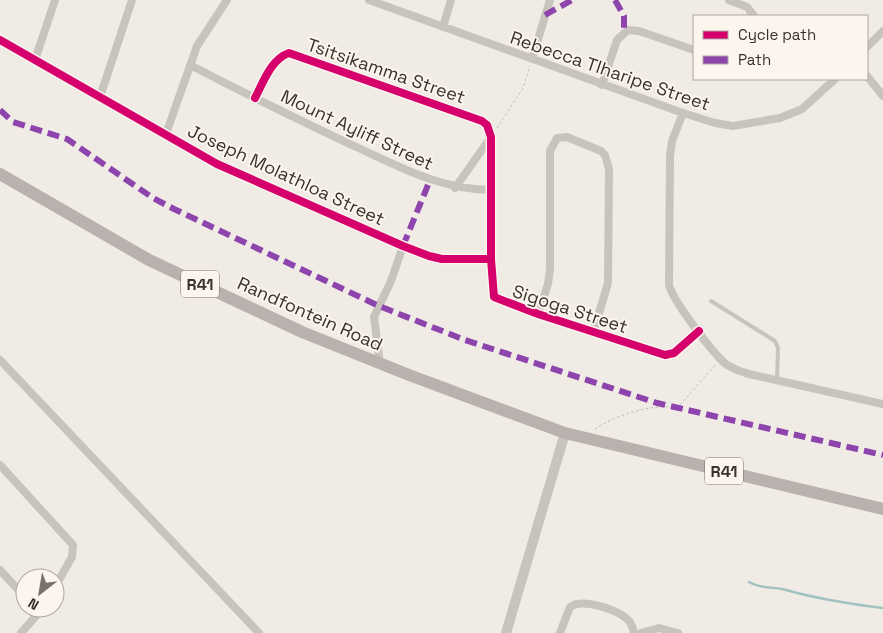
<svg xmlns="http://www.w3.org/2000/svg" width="883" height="633" font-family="'Space Grotesk',sans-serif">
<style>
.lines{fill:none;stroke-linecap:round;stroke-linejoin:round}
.stream{stroke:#a1c2c1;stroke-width:2.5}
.path{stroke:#c2bbb6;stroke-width:1;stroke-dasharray:2.5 2.5;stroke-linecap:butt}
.service{stroke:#c9c3be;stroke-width:4}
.minor{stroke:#c9c3be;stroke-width:8}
.tertiary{stroke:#c9c3be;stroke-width:10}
.primary{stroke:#b8b1ad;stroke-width:12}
.quiet{stroke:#8e44ad;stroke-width:6;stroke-dasharray:12 6;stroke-linecap:butt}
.cycleway-casing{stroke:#fbf5ee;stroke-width:11}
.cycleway{stroke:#d6006c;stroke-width:8}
.labels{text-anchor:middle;stroke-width:4;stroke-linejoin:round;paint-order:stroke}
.shield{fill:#fbf5ee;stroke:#756b66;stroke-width:1}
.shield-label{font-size:16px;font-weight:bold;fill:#3b302b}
.street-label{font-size:18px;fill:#3b302b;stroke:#fbf5ee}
</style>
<rect width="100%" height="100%" fill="#f0ebe5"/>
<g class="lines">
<path class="stream" d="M 749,582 C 763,590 773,586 786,590 C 818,599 850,604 883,608"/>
<path class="path" d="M 497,128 L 523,88 L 530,66
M 595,429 C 613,417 637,409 659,407 C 666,406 672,408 679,406 L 715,365"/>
<path class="service" d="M 711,301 L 775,341 L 778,348 L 777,380"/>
<path class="minor" d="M 369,0 L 683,113 L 715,123 L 733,126 L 780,118 L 802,109 L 835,79
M 729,0 L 747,7 L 754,16
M 443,27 L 451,0
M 0,40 L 217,164 L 403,246 L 429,256 L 442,259 L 491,259
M 867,47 L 883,31
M 532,59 L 550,0
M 35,60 L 55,0
M 190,65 C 244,93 299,120 354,146 C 400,167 439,189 491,190
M 867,76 L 883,96
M 602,85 L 617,40 L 628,30 L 639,31 L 694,50
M 100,97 L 132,0
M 255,98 C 263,83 271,59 289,53 L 482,121 L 487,125 L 491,137 L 491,259 L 494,297 L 538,314 L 665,355 L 674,353 L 699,331
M 683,113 L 672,141 L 670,156 L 669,285 C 673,301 714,355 727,365 C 734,369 741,372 749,374 L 883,404
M 166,134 L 197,46 L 227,0
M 455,188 L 491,137
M 538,314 L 548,284 L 550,269 L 550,151 L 557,138 L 567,137 L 601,151 L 605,155 L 609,169 L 608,283 L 593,333
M 0,360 L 259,633
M 380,364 L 374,317 L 391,281 L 403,246
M 0,465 L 73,545 L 72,557 L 55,587
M 0,570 L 25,597
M 21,633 L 43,608
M 560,633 L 570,607 C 582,598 616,609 627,619 C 631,622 633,628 634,633
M 641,633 L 659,628 L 678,633"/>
<path class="tertiary" d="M 506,633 L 565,433"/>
<path class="primary" d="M 0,174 L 149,260 L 302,332 L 409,375 L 565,433 L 883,509"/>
<path class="quiet" d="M 615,0 L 624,16 L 624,32
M 545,15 L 572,0
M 0,110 L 13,122 L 67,139 L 153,198 L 174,209 L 379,306 L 465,340 L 657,403 L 883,455
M 403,246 L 430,180"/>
<g class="cycleway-casing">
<path id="cycleway" d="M 0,40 L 217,164 L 403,246 L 429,256 L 442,259 L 491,259
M 255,98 C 263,83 271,59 289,53 L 482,121 L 487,125 L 491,137 L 491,259 L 494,297 L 538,314 L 665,355 L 674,353 L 699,331"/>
</g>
<use href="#cycleway" class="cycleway"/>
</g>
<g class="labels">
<g class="shield">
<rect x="181" y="270.5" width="38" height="27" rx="4"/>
<rect x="705" y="457.5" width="38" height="27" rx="4"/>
</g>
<g class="shield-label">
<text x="200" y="290">R41</text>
<text x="724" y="477">R41</text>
</g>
<g class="street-label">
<text transform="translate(386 71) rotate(19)" y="6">Tsitsikamma Street</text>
<text transform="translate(610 71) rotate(19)" y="6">Rebecca Tlharipe Street</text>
<text transform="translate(357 130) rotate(25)" y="6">Mount Ayliff Street</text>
<text transform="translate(286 175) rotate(25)" y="6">Joseph Molathloa Street</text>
<text transform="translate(570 309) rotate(18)" y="6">Sigoga Street</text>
<text transform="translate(310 314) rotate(24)" y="6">Randfontein Road</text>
</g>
</g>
<rect x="693" y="15" width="175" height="65" fill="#fbf5ee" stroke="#aea6a0"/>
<rect x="703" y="31" width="25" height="8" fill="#d6006c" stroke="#aea6a0"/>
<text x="738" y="40" font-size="15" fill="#3b302b">Cycle path</text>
<rect x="703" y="56" width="25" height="8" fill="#8e44ad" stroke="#aea6a0"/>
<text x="738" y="65" font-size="15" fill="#3b302b">Path</text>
<g transform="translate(40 593) rotate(211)"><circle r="24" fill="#fbf5ee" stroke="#aea6a0"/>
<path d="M0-4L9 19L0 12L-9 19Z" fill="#7a716c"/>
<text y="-8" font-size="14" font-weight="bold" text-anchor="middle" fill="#3b302b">N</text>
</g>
</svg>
